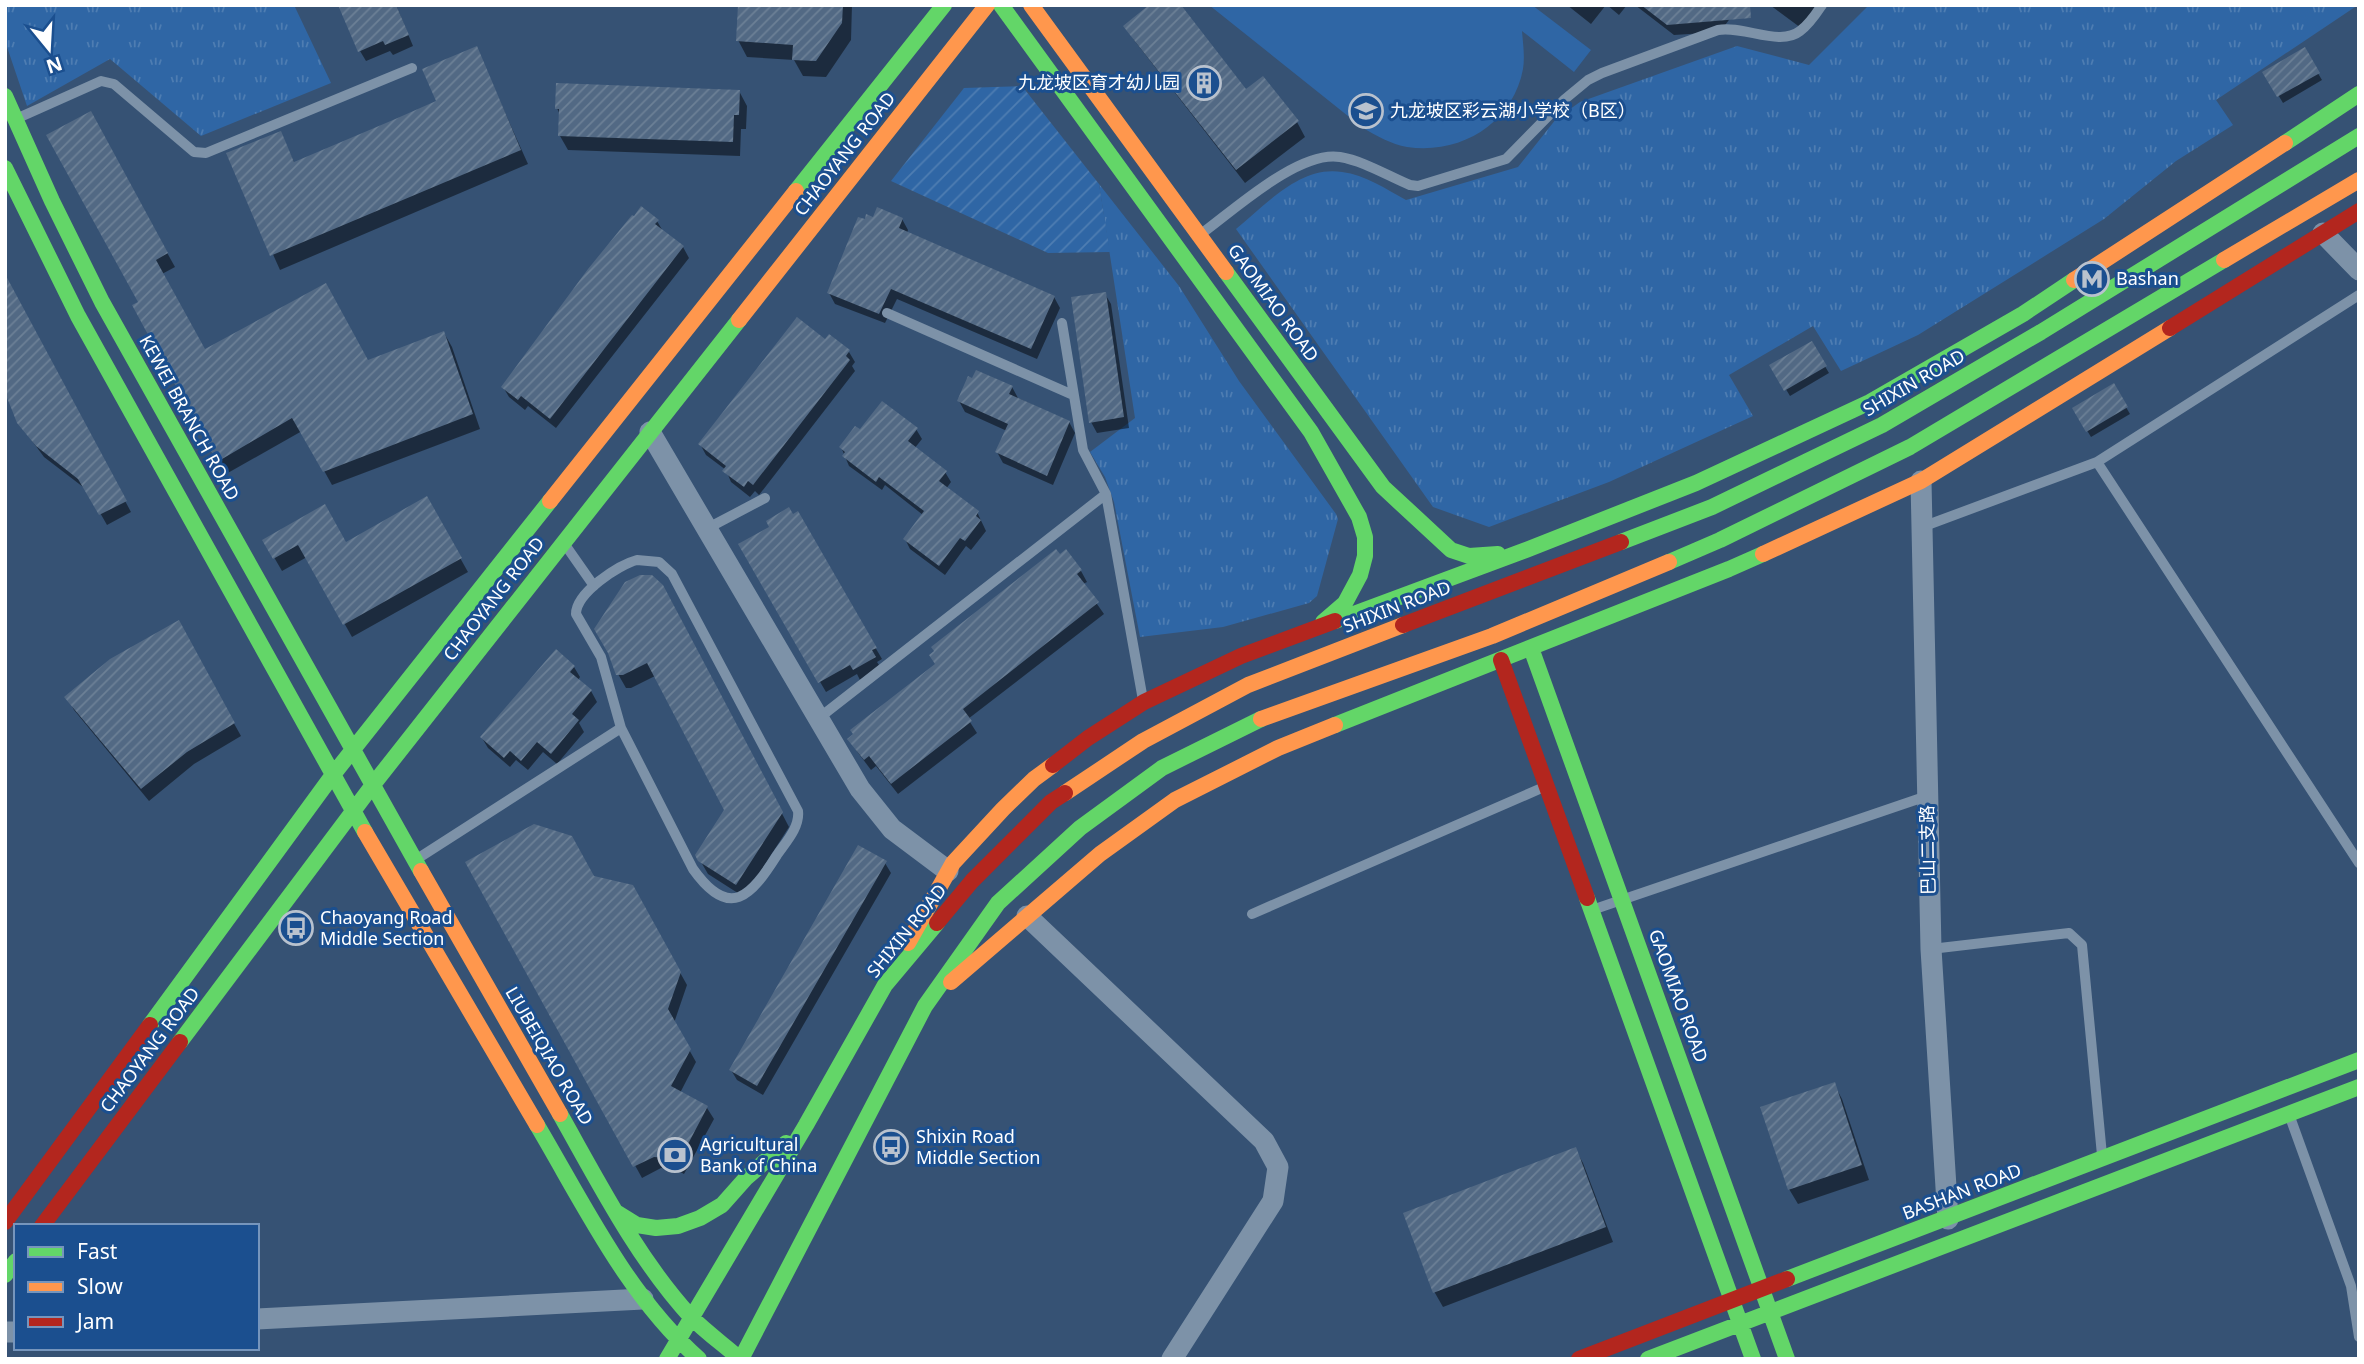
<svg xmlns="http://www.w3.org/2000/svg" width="2364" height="1364" font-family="'Noto Sans','Noto Sans SC',sans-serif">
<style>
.grass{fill:url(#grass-tufts)}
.park{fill:#2f66a5}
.garden{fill:url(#garden-furrows)}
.shadow{fill:#0007}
.building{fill:url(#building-hatch)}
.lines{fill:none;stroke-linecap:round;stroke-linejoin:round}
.lane{stroke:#7d92a8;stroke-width:10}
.street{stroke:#7d92a8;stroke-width:21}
.fast{stroke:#63d668;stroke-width:16}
.slow{stroke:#ff974d;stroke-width:16}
.jam{stroke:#b3261e;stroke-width:16}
.labels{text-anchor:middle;stroke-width:6;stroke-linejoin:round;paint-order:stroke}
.poi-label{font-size:18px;fill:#fff;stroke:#1b4f8f;text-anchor:start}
.street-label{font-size:18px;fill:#fff;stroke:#1b4f8f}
</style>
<defs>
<pattern id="grass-tufts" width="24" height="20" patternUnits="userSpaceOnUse" patternTransform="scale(1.75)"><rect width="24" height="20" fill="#2f66a5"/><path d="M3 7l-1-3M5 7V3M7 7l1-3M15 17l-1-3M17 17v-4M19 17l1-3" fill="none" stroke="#4e7db2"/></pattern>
<pattern id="garden-furrows" width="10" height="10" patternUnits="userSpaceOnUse" patternTransform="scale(1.75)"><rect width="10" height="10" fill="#2f66a5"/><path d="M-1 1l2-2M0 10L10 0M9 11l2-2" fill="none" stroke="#4e7db2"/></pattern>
<pattern id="building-hatch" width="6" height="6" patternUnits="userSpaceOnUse" patternTransform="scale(1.75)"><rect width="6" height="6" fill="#526984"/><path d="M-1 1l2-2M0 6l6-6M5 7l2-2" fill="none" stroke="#6c8096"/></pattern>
</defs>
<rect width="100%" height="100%" fill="#365274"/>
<path class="grass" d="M 5,5 L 294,5 L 331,83 L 201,136 L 110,59 L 27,106 L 5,41 Z
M 1869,5 L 2358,5 L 2216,100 L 2233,125 L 2176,161 L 2104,219 L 1918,335 L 1841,371 L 1813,326 L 1729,375 L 1753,416 L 1609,482 L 1489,527 L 1433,507 L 1236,229 C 1266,205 1300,165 1342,172 C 1365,175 1386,189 1406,200 L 1518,167 L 1556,119 L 1580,102 L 1737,46 L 1809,65 Z
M 1099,184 L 1179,286 L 1239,381 L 1336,514 L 1338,519 L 1317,596 L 1309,603 L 1223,627 L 1140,637 L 1114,502 L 1105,477 L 1090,452 L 1135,418 Z"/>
<path class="park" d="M 1209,5 L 1532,5 L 1591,50 L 1574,72 L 1522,31 C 1523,44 1525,56 1523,69 C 1513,123 1461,155 1407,147 C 1391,144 1377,136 1363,128 Z"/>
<path class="garden" d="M 1022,86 L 1099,184 L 1110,252 L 1048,253 L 891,181 L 964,88 Z"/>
<path class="shadow" d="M 396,5 L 413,46 L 393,55 L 390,51 L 366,61 L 360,51 Z
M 740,5 L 852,5 L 851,40 L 826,77 L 803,76 L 794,60 L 747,57 L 738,40 Z
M 1567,5 L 1606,5 L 1591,24 Z
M 1607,5 L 1627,5 L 1619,15 Z
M 1635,5 L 1740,5 L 1720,32 L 1674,35 Z
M 1770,5 L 1818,5 L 1801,28 Z
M 1126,26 L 1297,122 L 1305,137 L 1245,183 L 1134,40 Z
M 476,48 L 528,164 L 280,270 L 228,154 L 280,133 L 295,164 L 439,102 Z
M 2304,50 L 2322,80 L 2283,103 L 2265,73 Z
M 739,91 L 747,106 L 746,129 L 741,129 L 740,156 L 568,150 L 560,136 L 560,115 L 557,108 Z
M 90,114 L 175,267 L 162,274 L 205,351 L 367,362 L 444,333 L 452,347 L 480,429 L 332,485 L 302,431 L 226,474 L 140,303 Z
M 902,219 L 908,230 L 907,233 L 1054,297 L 1060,308 L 1037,359 L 897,299 L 885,323 L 835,304 L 829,293 Z
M 657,221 L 664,233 L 683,247 L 689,258 L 556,428 L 528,406 L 525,410 L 509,397 L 503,387 Z
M 1105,294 L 1111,304 L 1129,428 L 1097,433 L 1091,422 Z
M 21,307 L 131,512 L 107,525 L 87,490 L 44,457 L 18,422 Z
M 1811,343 L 1829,373 L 1790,396 L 1772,366 Z
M 849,352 L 855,362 L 852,366 L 855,371 L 759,495 L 755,491 L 750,497 L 731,482 L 726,470 L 706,455 L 700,444 Z
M 973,380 L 1012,387 L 1018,398 L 1069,422 L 1075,433 L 1053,485 L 1003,463 L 997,452 L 1007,431 L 965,412 L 959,401 Z
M 2113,385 L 2130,414 L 2091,437 L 2074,409 Z
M 916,429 L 922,439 L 914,449 L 945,472 L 951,482 L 946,489 L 977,512 L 986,531 L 971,550 L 966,546 L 945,575 L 910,549 L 905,539 L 923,515 L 885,485 L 882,490 L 849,466 L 841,447 L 861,432 Z
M 427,499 L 468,572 L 352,637 L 307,557 L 282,571 L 264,540 L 345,544 Z
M 797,513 L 882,659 L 877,662 L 881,668 L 860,680 L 857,674 L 826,692 L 740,545 Z
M 1065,551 L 1081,571 L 1087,582 L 1083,584 L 1104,614 L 968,719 L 977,733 L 898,794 L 876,766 L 871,770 L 856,750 L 936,665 Z
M 671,601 L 789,827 L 744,897 L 708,874 L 697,855 L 726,810 L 655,676 L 631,688 L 626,688 L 618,674 Z
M 178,623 L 241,736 L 194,764 L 149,801 L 74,710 L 67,697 Z
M 574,667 L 580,677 L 578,680 L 591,691 L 597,702 L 579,723 L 584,732 L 557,764 L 543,752 L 528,770 L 516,760 L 510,767 L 488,748 L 482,738 Z
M 467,862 L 593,878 L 639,899 L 687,985 L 674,1023 L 696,1062 L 680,1093 L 707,1108 L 714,1119 L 684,1174 L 675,1169 L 661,1168 L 642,1178 Z
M 885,863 L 891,873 L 763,1095 L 737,1080 L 731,1070 Z
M 1834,1084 L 1842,1099 L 1869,1180 L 1798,1204 L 1789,1189 Z
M 1575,1149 L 1583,1163 L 1613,1242 L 1443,1307 L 1435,1293 L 1405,1214 Z"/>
<path class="building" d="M 338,5 L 396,5 L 409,35 L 385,45 L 383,41 L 358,52 Z
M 738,5 L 843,5 L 842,23 L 816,61 L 792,60 L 793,45 L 736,41 Z
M 1149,5 L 1181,5 L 1246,89 L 1263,76 L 1299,121 L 1236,170 L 1123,26 Z
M 1641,5 L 1750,5 L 1751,18 L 1667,25 Z
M 477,46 L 521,150 L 270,256 L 226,153 L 281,131 L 294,162 L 393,120 L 436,101 L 422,69 Z
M 2305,47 L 2320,73 L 2277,97 L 2262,72 Z
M 556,83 L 740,90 L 739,115 L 734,115 L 733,142 L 558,136 L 559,109 L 555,109 Z
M 91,111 L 168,253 L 156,260 L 205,349 L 326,283 L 368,360 L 444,331 L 473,414 L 323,472 L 292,418 L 217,462 L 132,305 L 138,302 L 46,135 Z
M 641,206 L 659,220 L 655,224 L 684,246 L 550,419 L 521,396 L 518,400 L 501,387 L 588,269 L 632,215 L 634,216 Z
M 877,207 L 903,218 L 899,228 L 1055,296 L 1031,349 L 891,289 L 879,314 L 827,293 L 858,217 L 865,219 L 866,214 L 873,217 Z
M 5,274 L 127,501 L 99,515 L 78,479 L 36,446 L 17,423 L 12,410 L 5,393 Z
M 1106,292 L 1124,417 L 1089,423 L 1071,297 Z
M 797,317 L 825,339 L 829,334 L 850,350 L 846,356 L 850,360 L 753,485 L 748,481 L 744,487 L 722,471 L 726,466 L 698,444 Z
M 1812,341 L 1827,366 L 1784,391 L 1769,365 Z
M 976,370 L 1013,386 L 1009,394 L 1070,421 L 1047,476 L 995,452 L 1008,424 L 957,401 L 968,376 L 972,378 Z
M 2114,383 L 2128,407 L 2086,432 L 2072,408 Z
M 882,401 L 918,428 L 908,441 L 947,471 L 939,481 L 979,511 L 976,516 L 981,520 L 965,541 L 960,538 L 939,566 L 903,539 L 924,511 L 879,477 L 876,482 L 842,456 L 845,452 L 839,447 L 855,426 L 860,429 Z
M 427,496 L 462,558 L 343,625 L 298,545 L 273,559 L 262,540 L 325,504 L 346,542 Z
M 789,507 L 793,514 L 798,511 L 877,648 L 872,650 L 876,657 L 853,670 L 850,665 L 818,683 L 738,544 L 769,527 L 766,521 Z
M 1056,549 L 1060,554 L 1066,549 L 1082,570 L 1077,574 L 1099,602 L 963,709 L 972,721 L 891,784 L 869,756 L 864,760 L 847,739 L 853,734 L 850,730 L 935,664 L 929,655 L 934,651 L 931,647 Z
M 640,575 L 652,575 L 663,585 L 783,812 L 736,885 L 698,861 L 695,855 L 724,810 L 647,663 L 623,675 L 616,675 L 608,653 L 594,629 L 625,582 Z
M 179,620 L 235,723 L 187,752 L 141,789 L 64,697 L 110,659 Z
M 556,649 L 575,666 L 570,672 L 592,690 L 572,714 L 579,720 L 551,754 L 537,742 L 521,761 L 510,751 L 504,758 L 480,737 Z
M 534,824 L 572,836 L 594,876 L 633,885 L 681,972 L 668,1009 L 691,1049 L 671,1086 L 708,1106 L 678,1163 L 667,1158 L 654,1157 L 633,1167 L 465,862 Z
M 858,845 L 887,861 L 757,1086 L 729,1070 Z
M 1835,1082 L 1862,1165 L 1788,1190 L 1760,1107 Z
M 1576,1147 L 1606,1227 L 1433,1293 L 1403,1213 Z"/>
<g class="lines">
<path class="lane" d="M 18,118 L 101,81 L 114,84 L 194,152 L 206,153 L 412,68
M 1201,234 C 1234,210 1299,150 1340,157 C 1364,161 1388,176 1410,185 L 1418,186 L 1506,159 L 1565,99 L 1588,80 L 1602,73 L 1718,30 C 1743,25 1780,47 1800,31 C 1809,25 1816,14 1822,5
M 887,313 L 1073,395
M 1062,323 L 1083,450 L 1106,494 L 1143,700
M 2097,462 L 2359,863
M 1922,527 L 2097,462 L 2359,295
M 708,528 L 765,498
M 566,546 L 594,586
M 637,560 L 659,562 L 672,574 L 798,811 C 800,827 786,842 777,855 C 751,896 730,921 693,869 L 621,728 L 601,657 L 576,614 C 576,593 618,565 637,560 Z
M 819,718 L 1106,494
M 417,859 L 621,728
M 1592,910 L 1927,796
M 1252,914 L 1544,787
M 1931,949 L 2069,933 L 2082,945 L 2102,1155
M 2290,1117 L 2351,1286 L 2359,1337"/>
<path class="street" d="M 2323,233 L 2359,270
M 650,432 L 860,789 L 892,829 L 948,871
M 1921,481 L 1931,949 L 1948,1219
M 1027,916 L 1264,1141 L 1278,1167 L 1273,1201 L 1172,1359
M 257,1319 L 643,1299
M 5,1332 L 16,1332"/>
<path class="fast" d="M 1001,5 L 1311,432 L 1359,517 L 1365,537 L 1365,556 L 1360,575 L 1345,603 L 1323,622
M 5,96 L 52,201 L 102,302 L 421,871
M 2285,143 L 2359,94
M 5,168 L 78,316 L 365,832
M 796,191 L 944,5
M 1226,272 L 1383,487 L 1451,550 L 1469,556 L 1498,554
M 1621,542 L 1712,507 L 1882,425 L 2041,332 L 2359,136
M 1669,562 L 1720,540 L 1910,447 L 2224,260
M 1335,621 L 1526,550 L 1696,483 L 1870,402 L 2023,314 L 2074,280
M 1531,648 L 1787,1359
M 1335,725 L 1729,569 L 1763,554
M 1587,898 L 1753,1359
M 150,1025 L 332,776 L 550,501
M 180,1042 L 372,786 L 739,320
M 560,1114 C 599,1183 637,1258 691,1317 C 706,1332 724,1345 740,1359
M 537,1125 C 585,1206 627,1295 699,1359
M 616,1212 L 637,1225 L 656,1228 L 678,1226 L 700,1218 L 722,1205 L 746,1178 L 786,1143
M 5,1275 L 16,1261
M 1787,1279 L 2359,1060
M 667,1359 L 806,1125 L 885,985 L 937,923
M 741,1359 L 925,1006 L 998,903 L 1080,828 L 1162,768 L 1261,719
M 1648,1359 L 2359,1087"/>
<path class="slow" d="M 1031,5 L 1226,272
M 2224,260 L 2359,180
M 2074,280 L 2285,143
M 739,320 L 987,5
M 550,501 L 796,191
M 1763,554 L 1921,481 L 2170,328
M 1261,719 L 1492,636 L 1669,562
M 1065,793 L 1143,741 L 1248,685 L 1403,625
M 365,832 L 537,1125
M 421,871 L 560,1114
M 908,943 L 953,863 L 1003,809 L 1034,779 L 1053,765
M 951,982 L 1100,854 L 1175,800 L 1278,748 L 1335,725"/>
<path class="jam" d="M 2170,328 L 2359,211
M 1403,625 L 1621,542
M 1501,660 L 1587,898
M 1053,765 L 1088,738 L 1144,702 L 1241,656 L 1335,621
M 937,923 L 972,881 L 1051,802 L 1065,793
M 5,1222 L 150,1025
M 42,1226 L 180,1042
M 1579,1359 L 1787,1279"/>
</g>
<defs>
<g id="building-ring" transform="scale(1.75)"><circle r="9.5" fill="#1b4f8f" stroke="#b9c2ce" stroke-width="1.5"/><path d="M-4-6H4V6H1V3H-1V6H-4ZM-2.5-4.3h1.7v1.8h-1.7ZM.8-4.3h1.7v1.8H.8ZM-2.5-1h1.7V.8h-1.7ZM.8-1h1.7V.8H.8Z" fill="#b9c2ce"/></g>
<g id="school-ring" transform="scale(1.75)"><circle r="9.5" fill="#1b4f8f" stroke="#b9c2ce" stroke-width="1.5"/><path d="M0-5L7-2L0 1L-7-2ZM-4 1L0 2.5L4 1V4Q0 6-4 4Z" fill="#b9c2ce"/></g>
<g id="metro-ring" transform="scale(1.75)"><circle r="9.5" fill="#1b4f8f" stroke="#b9c2ce" stroke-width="1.5"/><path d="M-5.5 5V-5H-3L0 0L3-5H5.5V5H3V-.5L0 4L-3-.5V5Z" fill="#b9c2ce"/></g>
<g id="bus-ring" transform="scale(1.75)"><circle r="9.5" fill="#1b4f8f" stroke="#b9c2ce" stroke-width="1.5"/><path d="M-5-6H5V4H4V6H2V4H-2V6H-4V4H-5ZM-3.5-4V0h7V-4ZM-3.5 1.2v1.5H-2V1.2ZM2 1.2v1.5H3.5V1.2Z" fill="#b9c2ce"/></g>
<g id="bank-ring" transform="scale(1.75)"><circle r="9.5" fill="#1b4f8f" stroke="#b9c2ce" stroke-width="1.5"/><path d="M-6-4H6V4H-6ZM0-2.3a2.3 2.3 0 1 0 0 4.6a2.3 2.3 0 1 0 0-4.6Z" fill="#b9c2ce"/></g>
</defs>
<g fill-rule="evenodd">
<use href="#building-ring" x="1204" y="83"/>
<use href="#school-ring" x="1366" y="111"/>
<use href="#metro-ring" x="2092" y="279"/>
<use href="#bus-ring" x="296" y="928"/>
<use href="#bus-ring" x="891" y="1147"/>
<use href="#bank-ring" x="675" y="1155"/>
</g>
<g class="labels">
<g class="poi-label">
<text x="1180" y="89" text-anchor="end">九龙坡区育才幼儿园</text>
<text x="1390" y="117">九龙坡区彩云湖小学校（B区）</text>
<text x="2116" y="285">Bashan</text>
<text x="320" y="924">Chaoyang Road<tspan x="320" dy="21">Middle Section</tspan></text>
<text x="916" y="1143">Shixin Road<tspan x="916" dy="21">Middle Section</tspan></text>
<text x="700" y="1151">Agricultural<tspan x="700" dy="21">Bank of China</tspan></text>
</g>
<g class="street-label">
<text transform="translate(845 154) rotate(-52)" y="6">CHAOYANG ROAD</text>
<text transform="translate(1273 303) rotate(54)" y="6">GAOMIAO ROAD</text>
<text transform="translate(1914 383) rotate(-30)" y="6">SHIXIN ROAD</text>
<text transform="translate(189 418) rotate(61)" y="6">KEWEI BRANCH ROAD</text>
<text transform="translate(494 599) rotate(-52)" y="6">CHAOYANG ROAD</text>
<text transform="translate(1397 607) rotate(-21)" y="6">SHIXIN ROAD</text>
<text transform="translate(1928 850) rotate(-91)" y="6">巴山二支路</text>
<text transform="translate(907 931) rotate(-51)" y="6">SHIXIN ROAD</text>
<text transform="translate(1678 996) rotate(70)" y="6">GAOMIAO ROAD</text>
<text transform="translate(150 1050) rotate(-53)" y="6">CHAOYANG ROAD</text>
<text transform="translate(549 1056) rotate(60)" y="6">LIUBEIQIAO ROAD</text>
<text transform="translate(1962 1192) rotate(-21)" y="6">BASHAN ROAD</text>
</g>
</g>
<rect width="2364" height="1364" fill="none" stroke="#ffffff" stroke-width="14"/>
<rect x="14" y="1224" width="245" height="126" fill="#1b4f8f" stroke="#7695bc" stroke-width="2"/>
<rect x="28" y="1247" width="35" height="10" fill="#63d668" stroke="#7695bc" stroke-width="2"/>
<text x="77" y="1259" font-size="21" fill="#ffffff">Fast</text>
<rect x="28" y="1282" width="35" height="10" fill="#ff974d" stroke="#7695bc" stroke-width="2"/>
<text x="77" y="1294" font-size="21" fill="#ffffff">Slow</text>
<rect x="28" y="1317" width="35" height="10" fill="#b3261e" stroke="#7695bc" stroke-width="2"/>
<text x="77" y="1329" font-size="21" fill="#ffffff">Jam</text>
<g transform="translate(49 49) rotate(162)" stroke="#1b4f8f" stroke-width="5" paint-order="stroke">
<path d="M0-5L12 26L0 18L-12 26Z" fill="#ffffff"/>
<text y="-10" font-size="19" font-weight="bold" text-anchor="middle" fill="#ffffff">N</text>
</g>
</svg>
